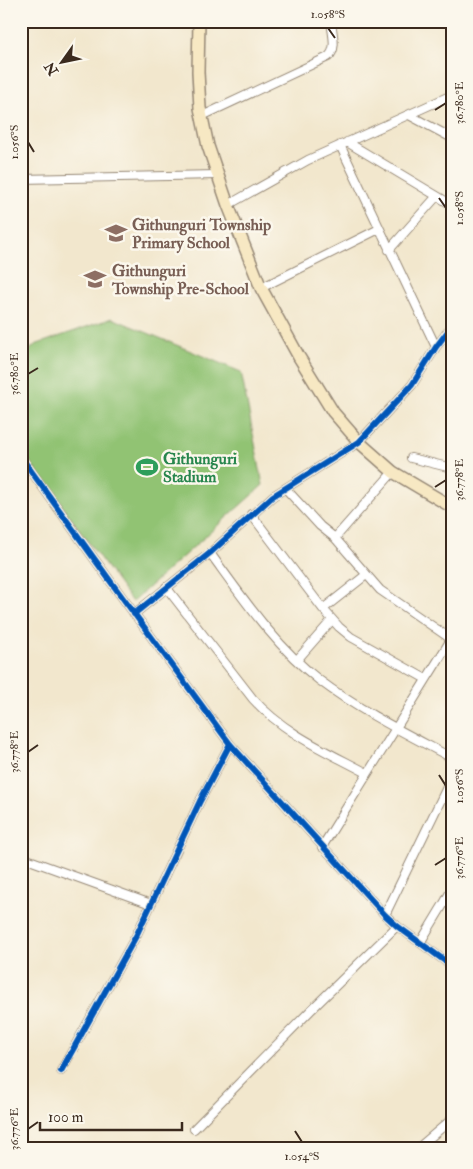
<svg xmlns="http://www.w3.org/2000/svg" width="473" height="1169" font-family="'IM FELL Double Pica',serif">
<style>
.green{fill:#91c373;stroke:#667648}
.lines{fill:none;stroke-linecap:round;stroke-linejoin:round}
.street-casing{stroke:#968876;stroke-width:10}
.secondary-casing{stroke:#968876;stroke-width:14}
.street{stroke:#fff;stroke-width:8}
.secondary{stroke:#f7e8c3;stroke-width:11}
.cycleway-casing{stroke:#fbf7ec;stroke-width:9}
.cycleway{stroke:#0057b8;stroke-width:6}
.ticks{fill:none;stroke:#3b2a1e;stroke-width:2}
.labels{text-anchor:middle;stroke-width:5;stroke-linejoin:round;paint-order:stroke}
.education-label{font-size:16px;font-weight:bold;fill:#785e54;stroke:#fbf7ec;text-anchor:start}
.leisure-label{font-size:16px;font-weight:bold;fill:#27864d;stroke:#fbf7ec;text-anchor:start}
.neatline{fill:none;stroke:#3b2a1e;stroke-width:2}
.ticks-label{font-size:12px;text-anchor:middle;fill:#3b2a1e}
</style>
<rect width="100%" height="100%" fill="#fbf7ec"/>
<filter id="ink" filterUnits="userSpaceOnUse"><feTurbulence type="fractalNoise" baseFrequency=".02" numOctaves="2"/><feDisplacementMap in="SourceGraphic" scale="10" xChannelSelector="R" yChannelSelector="G"/><feConvolveMatrix kernelMatrix="1 2 1 2 8 2 1 2 1" color-interpolation-filters="sRGB"/></filter>
<filter id="wash" filterUnits="userSpaceOnUse"><feTurbulence type="fractalNoise" baseFrequency=".0096" numOctaves="4" result="noise"/><feDisplacementMap in="SourceGraphic" scale="20" xChannelSelector="R" yChannelSelector="G"/><feGaussianBlur stdDeviation="1.12" result="paint"/><feColorMatrix in="noise" values="0 0 0 0 0 0 0 0 0 0 0 0 0 0 0 0 0 1.4 0 .05"/><feComposite in="paint" operator="in"/></filter>
<g filter="url(#wash)">
<rect width="100%" height="100%" fill="#f2e7cd"/>
<path class="green" d="M 112,318 L 241,372 L 263,485 L 132,602 L 21,450 L 21,358 L 35,345 Z"/>
</g>
<g filter="url(#ink)">
<g class="lines">
<g class="street-casing">
<path id="street" d="M 409,115 L 452,138
M 202,116 L 328,57 C 338,49 332,33 331,21
M 347,142 L 452,205
M 340,145 L 436,347
M 21,179 L 217,175
M 228,205 L 308,160 L 452,95
M 389,250 L 437,196
M 261,288 L 379,229
M 21,457 L 111,582 L 230,744 L 385,915 L 397,926 L 452,966
M 411,458 L 452,468
M 286,489 L 320,526 L 335,538 L 380,590 L 451,639
M 251,514 L 323,609 L 339,627 L 351,637 L 426,679
M 335,538 L 393,472
M 210,553 C 243,598 275,646 319,680 C 360,711 407,734 452,758
M 166,587 L 253,699 C 285,734 326,751 367,773
M 323,609 L 366,575
M 134,614 L 210,553 L 273,496 L 359,442 L 412,385 L 436,347 L 452,326
M 297,660 L 332,620
M 322,847 L 452,638
M 21,857 L 151,904
M 452,889 L 446,900 L 452,903
M 385,915 L 452,777
M 420,943 L 446,900
M 61,1071 L 136,936 L 200,801 L 230,744
M 194,1129 L 311,1010 L 397,926
M 418,1148 L 452,1119"/>
</g>
<g class="secondary-casing">
<path id="secondary" d="M 199,21 L 198,72 L 200,108 L 208,146 L 228,205 L 261,288 L 299,357 L 333,412 L 359,442 L 393,472 L 452,507"/>
</g>
<use href="#street" class="street"/>
<use href="#secondary" class="secondary"/>
<g class="cycleway-casing">
<path id="cycleway" d="M 21,457 L 111,582 L 230,744 L 385,915 L 397,926 L 452,966
M 134,614 L 210,553 L 273,496 L 359,442 L 412,385 L 436,347 L 452,326
M 61,1071 L 136,936 L 200,801 L 230,744"/>
</g>
<use href="#cycleway" class="cycleway"/>
</g>
</g>
<path class="ticks" d="M 328,28 L 335,38M 435,110 L 446,103M 28,142 L 34,152M 439,198 L 446,208M 28,374 L 38,368M 435,487 L 446,480M 28,752 L 38,745M 439,775 L 446,786M 435,865 L 446,858M 28,1129 L 38,1122M 295,1131 L 302,1142"/>
<defs>
<g id="school-bare" transform="scale(1.725)"><path d="M0-5L7-2L0 1L-7-2ZM-4 1L0 2.5L4 1V4Q0 6-4 4Z" fill="#8d6e63" stroke="#fbf7ec" stroke-width="2.5" paint-order="stroke"/></g>
<g id="stadium-bare" transform="scale(1.725)"><path d="M0-5a6.5 5 0 1 0 0 10a6.5 5 0 1 0 0-10ZM-3.5-1.8h7v3.6h-7Z" fill="#2e9e5b" stroke="#fbf7ec" stroke-width="2.5" paint-order="stroke"/></g>
</defs>
<g fill-rule="evenodd">
<use href="#school-bare" x="116" y="233"/>
<use href="#school-bare" x="95" y="279"/>
<use href="#stadium-bare" x="147" y="467"/>
</g>
<g class="labels">
<g class="education-label">
<text x="132" y="230">Githunguri Township<tspan x="132" dy="18">Primary School</tspan></text>
<text x="112" y="276">Githunguri<tspan x="112" dy="18">Township Pre-School</tspan></text>
</g>
<g class="leisure-label">
<text x="163" y="464">Githunguri<tspan x="163" dy="18">Stadium</tspan></text>
</g>
</g>
<rect width="473" height="1169" fill="none" stroke="#fbf7ec" stroke-width="55"/>
<g transform="translate(62 62) rotate(237)" stroke="#fbf7ec" stroke-width="4" paint-order="stroke">
<path d="M0-4L9 19L0 12L-9 19Z" fill="#3b2a1e"/>
<text y="-8" font-size="14" font-weight="bold" text-anchor="middle" fill="#3b2a1e">N</text>
</g>
<path d="M40 1122v8h142v-8" fill="none" stroke="#3b2a1e" stroke-width="2.5"/>
<text x="48" y="1122" font-size="15" fill="#3b2a1e" stroke="#fbf7ec" stroke-width="4" paint-order="stroke">100 m</text>
<rect x="28" y="28" width="418" height="1114" class="neatline"/>
<g class="ticks-label">
<text x="328" y="18">1.058°S</text>
<text transform="translate(459 103) rotate(-90)" y="4">36.780°E</text>
<text transform="translate(14 142) rotate(-90)" y="4">1.056°S</text>
<text transform="translate(459 208) rotate(-90)" y="4">1.058°S</text>
<text transform="translate(14 374) rotate(-90)" y="4">36.780°E</text>
<text transform="translate(459 480) rotate(-90)" y="4">36.778°E</text>
<text transform="translate(14 752) rotate(-90)" y="4">36.778°E</text>
<text transform="translate(459 786) rotate(-90)" y="4">1.056°S</text>
<text transform="translate(459 858) rotate(-90)" y="4">36.776°E</text>
<text transform="translate(14 1129) rotate(-90)" y="4">36.776°E</text>
<text x="302" y="1160">1.054°S</text>
</g>
</svg>
